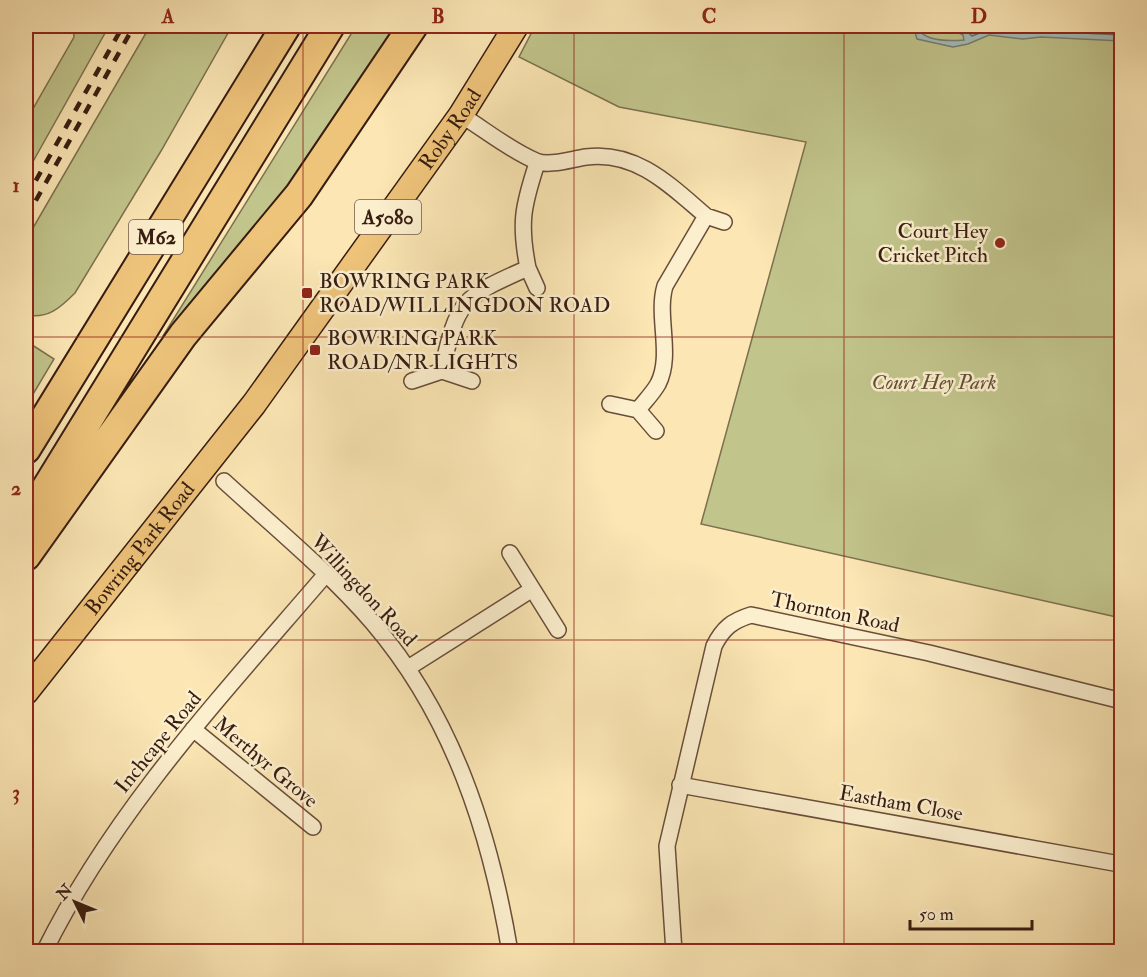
<svg xmlns="http://www.w3.org/2000/svg" width="1147" height="977" font-family="'IM FELL Double Pica',serif">
<style>
.green{fill:#c1c48b;stroke:#7c704e;stroke-width:1.5}
.water{fill:#a3bdb8;stroke:#787d75;stroke-width:1.5}
.lines{fill:none;stroke-linecap:round;stroke-linejoin:round}
.shore{stroke:#6d6c64;stroke-width:1.5}
.minor-casing{stroke:#684e3a;stroke-width:18}
.primary-casing{stroke:#371c11;stroke-width:27}
.motorway-casing{stroke:#371c11;stroke-width:32}
.minor{stroke:#fcefce;stroke-width:15}
.primary{stroke:#eec37a;stroke-width:24}
.motorway{stroke:#eec37a;stroke-width:28}
.rail{stroke:#371c11;stroke-width:4.5;stroke-dasharray:10 10;stroke-linecap:butt}
.grid{fill:none;stroke:#8f2418;stroke-width:1.5;stroke-opacity:0.55}
.poi-dot{fill:#8f2418;stroke:#fcefce;stroke-width:2}
.labels{text-anchor:middle;stroke-width:5;stroke-linejoin:round;paint-order:stroke}
.shield{fill:#fcefce;stroke:#725b4a;stroke-width:1.5}
.shield-label{font-size:20px;font-weight:bold;fill:#371c11}
.street-label{font-size:21px;fill:#371c11;stroke:#fcefce}
.poi-label{font-size:21px;fill:#371c11;stroke:#fcefce;text-anchor:start}
.park-label{font-size:21px;font-style:italic;fill:#604e36;stroke:#fcefce}
.neatline{fill:none;stroke:#8f2418;stroke-width:2}
.grid-label{font-size:20px;text-anchor:middle;font-weight:bold;fill:#8f2418}
</style>
<rect width="100%" height="100%" fill="#fbe6b4"/>
<filter id="stains"><feTurbulence type="fractalNoise" baseFrequency=".00333" numOctaves="4"/><feColorMatrix values="0 0 0 0 .2 0 0 0 0 .09 0 0 0 0 .02 0 0 0 .5 -.17"/></filter>
<radialGradient id="worn" r=".72"><stop offset=".6" stop-color="#630" stop-opacity="0"/><stop offset="1" stop-color="#630" stop-opacity=".3"/></radialGradient>
<path class="green" d="M 73,26 L 109,26 L 26,174 L 26,121 L 74,37 Z
M 150,26 L 232,26 L 161,151 L 75,293 C 60,308 48,319 26,315 L 26,240 Z
M 356,26 L 397,26 L 293,180 L 168,340 L 164,341 L 163,336 Z
M 535,26 L 1121,26 L 1121,618 L 701,524 L 806,142 L 619,107 L 519,57 Z
M 26,341 L 54,359 L 26,406 Z"/>
<path class="water" d="M 913,26 L 920,26 L 919,30 C 927,42 951,41 964,40 L 963,35 L 946,26 L 1121,26 L 1121,41 L 1041,37 L 1023,39 L 989,35 L 968,44 L 953,47 L 917,39 Z"/>
<g class="lines">
<path class="shore" d="M 961,26 L 972,36 L 990,29 L 1023,33 L 1041,31 L 1122,35"/>
<g class="minor-casing">
<path id="minor" d="M 461,115 C 484,129 511,151 536,161 C 548,167 572,159 586,157 C 636,150 671,186 706,216 L 665,286 C 656,316 673,355 658,384 C 653,393 644,402 638,410
M 706,216 L 724,222
M 528,268 L 537,288
M 442,371 C 457,300 462,297 528,268 C 519,223 523,206 537,163
M 442,371 L 472,381
M 412,381 L 442,371
M 610,404 L 638,410
M 638,410 L 656,431
M 224,481 C 274,527 328,571 373,623 C 453,717 490,832 510,952
M 510,553 L 558,630
M 408,668 L 531,590
M 193,729 L 313,827
M 680,785 L 1114,863
M 44,952 C 114,810 224,693 326,574
M 674,952 L 667,846 L 714,646 C 723,628 732,621 751,615 L 929,653 L 1122,701"/>
</g>
<g class="primary-casing">
<g id="primary">
<path id="s1" d="M 26,692 L 254,404 L 461,115 L 516,26"/>
</g>
</g>
<g class="motorway-casing">
<path id="motorway" d="M 26,449 L 286,26
M 26,521 L 330,26
M 26,556 L 183,335 L 299,195 L 413,26"/>
</g>
<use href="#minor" class="minor"/>
<use href="#primary" class="primary"/>
<use href="#motorway" class="motorway"/>
<path class="rail" d="M 26,198 L 123,26
M 26,218 L 134,26"/>
</g>
<path class="grid" d="M 303,26 L 303,952M 574,26 L 574,952M 844,26 L 844,952M 26,337 L 1122,337M 26,640 L 1122,640"/>
<g class="poi-dot">
<circle cx="1000" cy="243" r="6"/>
<rect x="301" y="287" width="12" height="12" rx="3"/>
<rect x="309" y="344" width="12" height="12" rx="3"/>
</g>
<g class="labels">
<g class="shield">
<rect x="355" y="200" width="66" height="34" rx="4.5"/>
<rect x="129" y="220" width="54" height="34" rx="4.5"/>
</g>
<g class="shield-label">
<text x="388" y="224">A5080</text>
<text x="156" y="244">M62</text>
</g>
<g class="street-label">
<text dy="7" stroke="none"><textPath href="#s1" startOffset="705">Roby Road</textPath></text>
<text dy="7" stroke="none"><textPath href="#s1" startOffset="183">Bowring Park Road</textPath></text>
<text transform="translate(364 590) rotate(47)" y="7">Willingdon Road</text>
<text transform="translate(835 612) rotate(12)" y="7">Thornton Road</text>
<text transform="translate(158 742) rotate(-51)" y="7">Inchcape Road</text>
<text transform="translate(266 762) rotate(40)" y="7">Merthyr Grove</text>
<text transform="translate(901 803) rotate(10)" y="7">Eastham Close</text>
</g>
<g class="poi-label">
<text x="988" y="238" text-anchor="end">Court Hey<tspan x="988" dy="24">Cricket Pitch</tspan></text>
<text x="319" y="288">BOWRING PARK<tspan x="319" dy="24">ROAD/WILLINGDON ROAD</tspan></text>
<text x="327" y="345">BOWRING PARK<tspan x="327" dy="24">ROAD/NR LIGHTS</tspan></text>
</g>
<g class="park-label">
<text x="934" y="389">Court Hey Park</text>
</g>
</g>
<rect width="1147" height="977" fill="none" stroke="#fbe6b4" stroke-width="66"/>
<g transform="translate(75 902) rotate(313)" stroke="#fcefce" stroke-width="4.5" paint-order="stroke">
<path d="M0-4.5L10 22L0 15L-10 22Z" fill="#371c11"/>
<text y="-9" font-size="16" font-weight="bold" text-anchor="middle" fill="#371c11">N</text>
</g>
<path d="M910 920v9h122v-9" fill="none" stroke="#371c11" stroke-width="3"/>
<text x="919" y="920" font-size="18" fill="#371c11" stroke="#fcefce" stroke-width="4.5" paint-order="stroke">50 m</text>
<rect x="33" y="33" width="1081" height="911" class="neatline"/>
<g class="grid-label">
<text x="168" y="23">A</text>
<text x="438" y="23">B</text>
<text x="709" y="23">C</text>
<text x="979" y="23">D</text>
<text x="16" y="192">1</text>
<text x="16" y="495">2</text>
<text x="16" y="799">3</text>
</g>
<rect width="100%" height="100%" filter="url(#stains)"/>
<rect width="100%" height="100%" fill="url(#worn)"/>
</svg>
